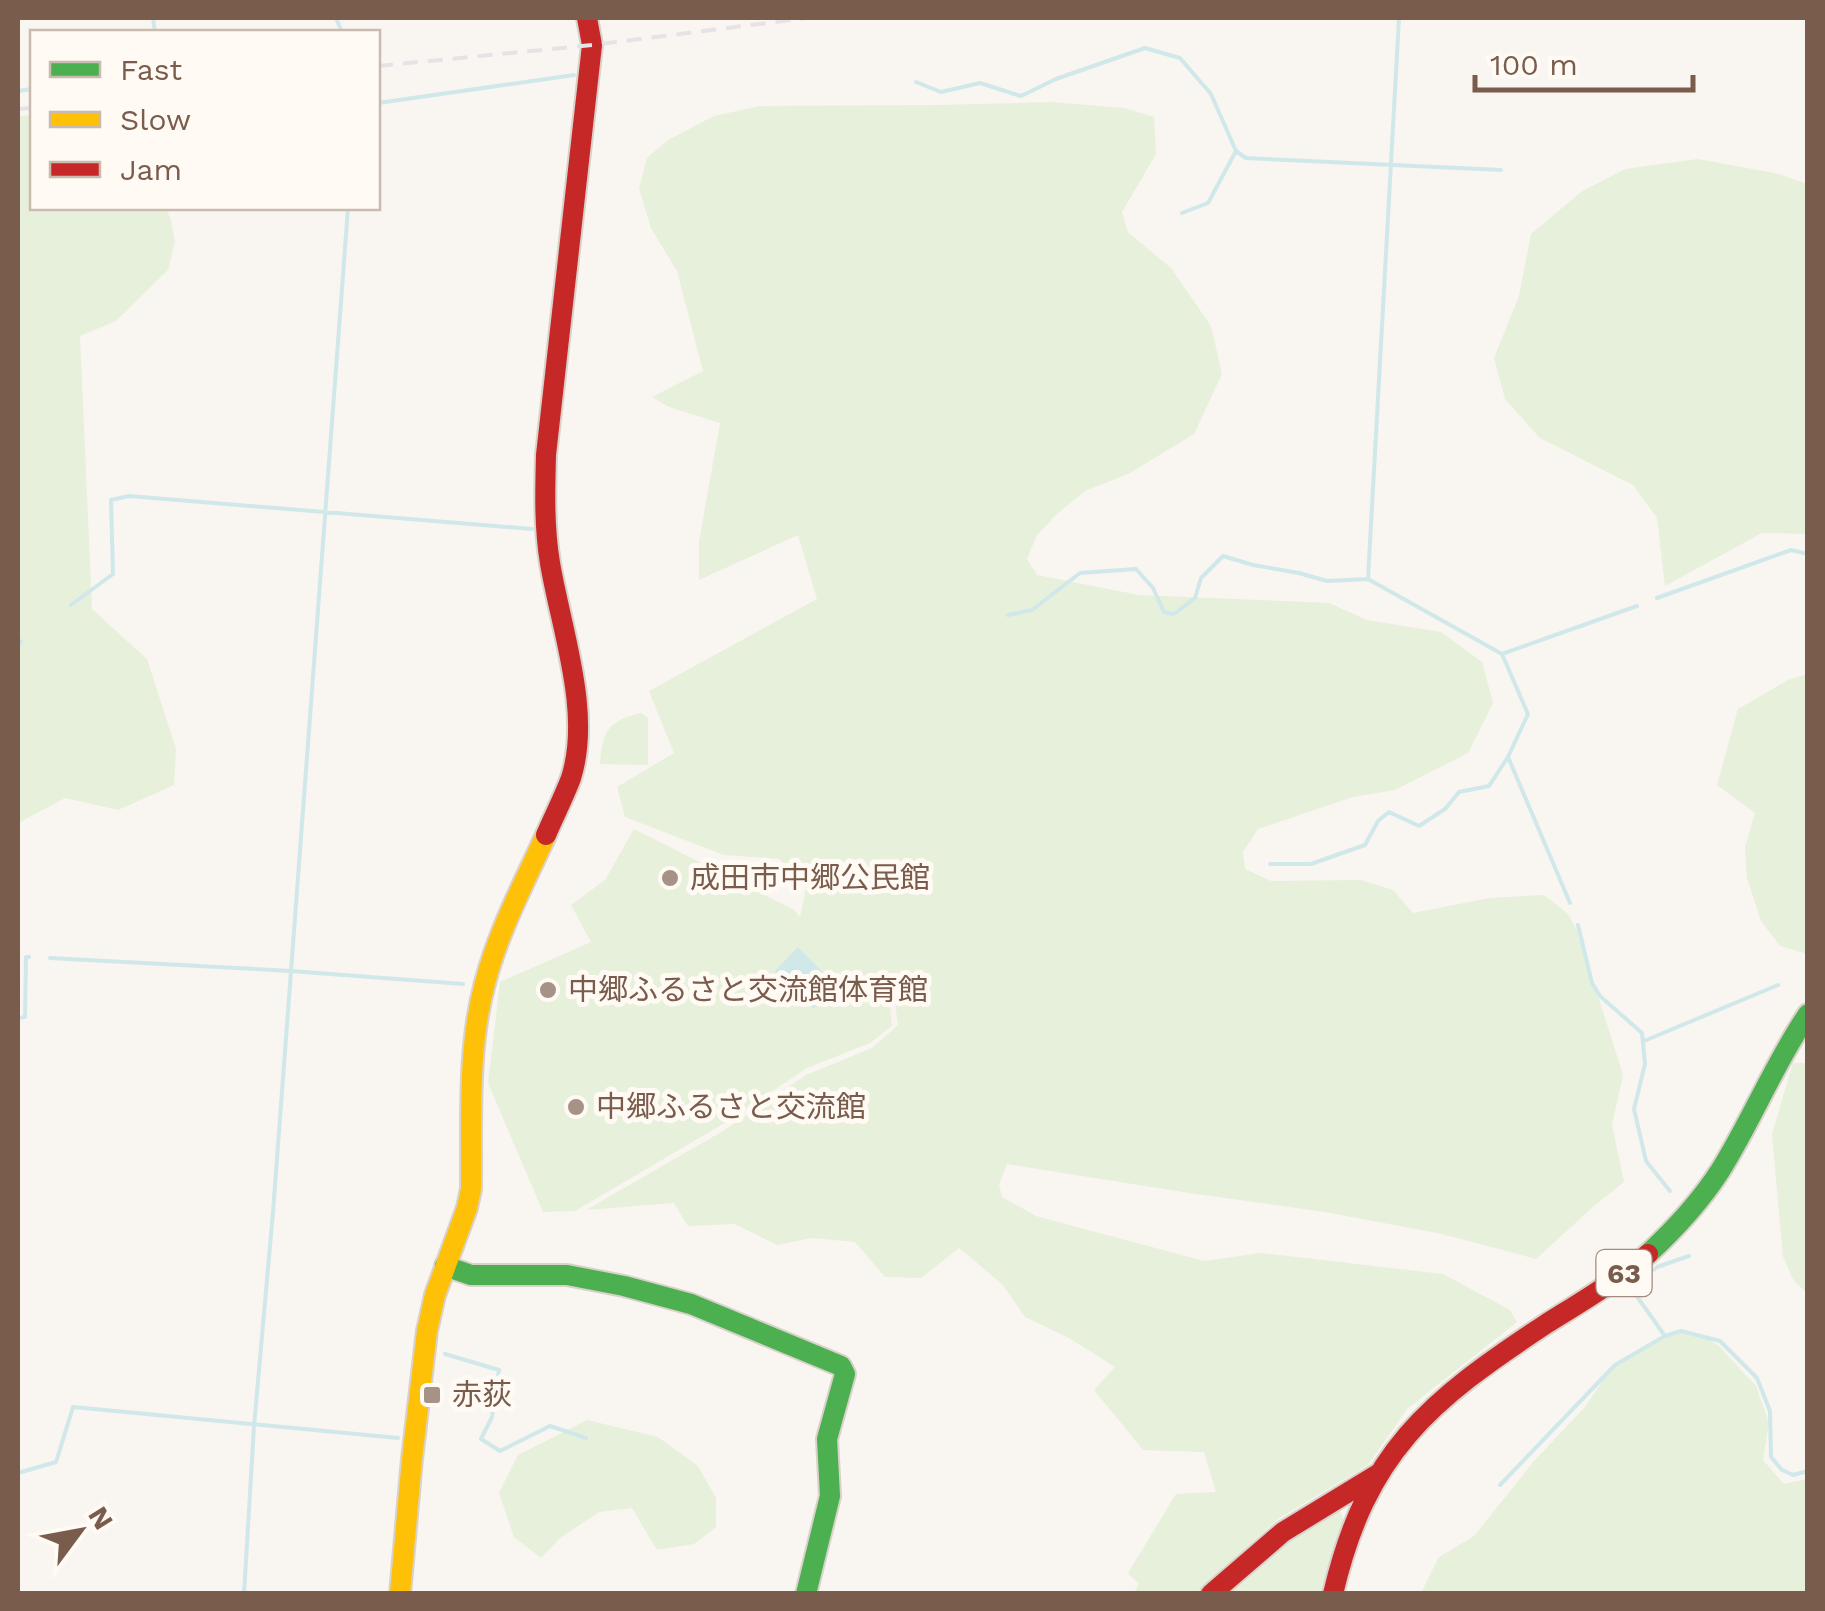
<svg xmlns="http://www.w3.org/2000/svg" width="1825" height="1611" font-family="'Work Sans','Noto Sans JP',sans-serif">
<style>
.green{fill:#e7f0db}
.water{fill:#d0e8ea}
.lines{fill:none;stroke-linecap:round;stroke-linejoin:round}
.stream{stroke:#d0e8ea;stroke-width:4}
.fast-casing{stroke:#d9d2cb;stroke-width:24}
.slow-casing{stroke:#d9d2cb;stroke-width:24}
.jam-casing{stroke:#d9d2cb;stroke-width:24}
.fast{stroke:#4caf50;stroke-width:20}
.slow{stroke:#ffc107;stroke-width:20}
.jam{stroke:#c62828;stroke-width:20}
.rail{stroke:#e6e3e7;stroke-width:4;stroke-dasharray:15 10;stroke-linecap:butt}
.poi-dot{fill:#a69286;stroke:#fffaf3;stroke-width:4}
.labels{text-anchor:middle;stroke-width:10;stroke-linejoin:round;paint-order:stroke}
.shield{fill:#fffaf3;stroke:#a28b7f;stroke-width:2.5}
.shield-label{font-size:28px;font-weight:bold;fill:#7a5c4d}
.poi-label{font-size:30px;fill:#7a5c4d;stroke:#fffaf3;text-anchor:start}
</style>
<rect width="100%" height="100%" fill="#f9f5f0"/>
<path class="green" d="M 1050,102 L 1124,108 L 1154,117 L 1156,154 L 1122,212 L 1128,232 L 1171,268 L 1211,326 L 1222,374 L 1194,434 L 1130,473 L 1085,491 L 1058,513 L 1037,535 L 1027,559 L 1037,575 L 1139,595 L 1329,603 L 1367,620 L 1441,632 L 1482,662 L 1493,703 L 1468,753 L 1395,790 L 1353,797 L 1258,829 L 1243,852 L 1245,869 L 1271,881 L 1361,880 L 1393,890 L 1413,913 L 1490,898 L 1544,895 L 1568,914 L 1578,932 L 1623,1075 L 1612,1125 L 1624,1182 L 1595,1205 L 1536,1259 L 1442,1234 L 1325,1212 L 1189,1193 L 1007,1164 L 999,1184 L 1002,1197 L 1036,1216 L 1204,1261 L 1261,1253 L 1443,1274 L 1510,1310 L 1517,1322 L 1407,1409 L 1368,1465 L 1278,1519 L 1196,1593 L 1134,1593 L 1139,1584 L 1128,1573 L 1176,1494 L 1216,1492 L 1204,1452 L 1143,1450 L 1094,1390 L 1115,1367 L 1069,1338 L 1025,1317 L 1003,1285 L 959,1248 L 921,1278 L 885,1277 L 855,1242 L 812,1238 L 777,1245 L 735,1224 L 688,1226 L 674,1203 L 586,1210 L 723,1131 L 806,1075 L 872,1048 L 898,1025 L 893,987 L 860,989 L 848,980 L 860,997 L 889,997 L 892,1026 L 870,1043 L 807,1068 L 723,1124 L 575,1211 L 543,1212 L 488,1083 L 500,982 L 591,942 L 571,905 L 605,880 L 634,829 L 794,910 L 800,917 L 806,888 L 780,859 L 724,855 L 625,817 L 617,787 L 674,753 L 649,691 L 817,599 L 798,535 L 699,580 L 699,542 L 720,423 L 669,407 L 652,397 L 703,371 L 677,271 L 651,228 L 639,189 L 647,158 L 668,140 L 714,116 L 760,106 L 941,105 Z
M 32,115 L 32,208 L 166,208 L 171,220 L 175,242 L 168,270 L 116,321 L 80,336 L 92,609 L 147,659 L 176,749 L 174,785 L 118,810 L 65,798 L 18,823 L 18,116 Z
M 1698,159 L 1779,174 L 1807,184 L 1807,534 L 1762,533 L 1665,586 L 1657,518 L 1633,485 L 1540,438 L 1505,399 L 1494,358 L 1519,296 L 1531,234 L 1581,192 L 1625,169 Z
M 1807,674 L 1808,674 L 1807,954 L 1780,946 L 1761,921 L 1747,878 L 1745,847 L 1755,813 L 1717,785 L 1738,709 L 1788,680 Z
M 641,713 L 648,718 L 648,765 L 600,764 C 602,731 608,721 641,713 Z
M 1793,1063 L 1807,1063 L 1807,1293 L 1794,1281 L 1783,1257 L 1772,1134 Z
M 1675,1333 L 1700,1334 L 1719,1346 L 1756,1386 L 1769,1423 L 1763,1460 L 1784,1484 L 1807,1479 L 1807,1593 L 1421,1593 L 1439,1557 L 1474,1536 L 1535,1460 L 1585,1407 L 1611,1368 Z
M 587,1420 L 658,1437 L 698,1466 L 716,1498 L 716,1527 L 694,1544 L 657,1550 L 632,1508 L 599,1512 L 560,1538 L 541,1558 L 514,1537 L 499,1493 L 518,1455 Z
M 1338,1506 L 1344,1521 L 1322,1593 L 1225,1594 L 1273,1552 Z"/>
<path class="water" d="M 798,947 L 836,986 L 813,1009 L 775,971 Z"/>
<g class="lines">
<path class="stream" d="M 153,18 L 155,32
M 336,18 L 342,32
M 1399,18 L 1368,579 L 1502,654 L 1528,714 L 1508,757 L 1570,903
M 916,82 L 941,92 L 980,83 L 1021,96 L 1056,79 L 1145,48 L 1180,58 L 1211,94 L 1236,151 L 1246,158 L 1501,170
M 18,91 L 32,89
M 378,103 L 574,75
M 1182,213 L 1208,203 L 1236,151
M 1657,598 L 1791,550 L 1808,554
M 71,605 L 113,574 L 111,500 L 129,496 L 532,529
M 1008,615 L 1032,610 L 1080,573 L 1136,569 L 1153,588 L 1164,612 L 1174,614 L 1195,598 L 1201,578 L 1223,556 L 1253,565 L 1299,573 L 1327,581 L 1368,579
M 18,647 L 21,641
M 1502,654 L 1637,606
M 1270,864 L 1311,864 L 1365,845 L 1378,821 L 1389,812 L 1419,826 L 1445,809 L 1459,792 L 1489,786 L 1508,757
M 1578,925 L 1592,983 L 1600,996 L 1642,1033 L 1645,1064 L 1634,1109 L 1646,1161 L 1670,1191
M 50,958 L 291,971 L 463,984
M 18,1018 L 25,1017 L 26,957 L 29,957
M 1644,1041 L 1778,985
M 1689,1256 L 1657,1267 L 1631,1288 L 1665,1336 L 1681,1331 L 1720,1341 L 1757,1378 L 1770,1411 L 1771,1457 L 1782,1470 L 1793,1475 L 1808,1471
M 445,1354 L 499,1370 L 492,1417 L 481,1439 L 500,1451 L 550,1426 L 586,1438
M 18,1473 L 56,1462 L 73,1407 L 398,1438
M 1500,1485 L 1615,1365 L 1665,1336
M 244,1594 L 254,1426 L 273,1212 L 348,208"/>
<g class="fast-casing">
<path id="fast" d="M 1648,1254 C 1675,1229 1700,1202 1720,1171 C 1752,1120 1774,1064 1808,1014
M 445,1266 L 471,1275 L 567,1275 L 624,1286 L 691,1304 L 841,1366 L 845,1374 L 827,1439 L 830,1496 L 806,1594"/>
</g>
<g class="slow-casing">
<path id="slow" d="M 400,1594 L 412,1459 L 427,1331 L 435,1295 L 467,1208 L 471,1189 C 472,1121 467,1049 485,983 C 498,932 524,883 546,835"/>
</g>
<g class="jam-casing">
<path id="jam" d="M 546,835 C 554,816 564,797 571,778 C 592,712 561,629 550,563 C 544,527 545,492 546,455 L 592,45 L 587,18
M 1211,1594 L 1283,1532 L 1378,1474
M 1333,1594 C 1366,1452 1429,1401 1546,1324 C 1581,1302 1617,1281 1648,1254"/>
</g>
<use href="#fast" class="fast"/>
<use href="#slow" class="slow"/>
<use href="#jam" class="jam"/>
<path class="rail" d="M 378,66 L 592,45 L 807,18
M 18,109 L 32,108"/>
</g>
<g class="poi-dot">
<circle cx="670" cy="878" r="10"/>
<circle cx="548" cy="990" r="10"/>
<circle cx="576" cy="1107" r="10"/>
<rect x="422" y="1385" width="20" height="20" rx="5"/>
</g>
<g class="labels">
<rect class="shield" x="1596.5" y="1250" width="55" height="46" rx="8"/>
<g class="shield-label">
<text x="1624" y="1283">63</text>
</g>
<g class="poi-label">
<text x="690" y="888">成田市中郷公民館</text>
<text x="568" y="1000">中郷ふるさと交流館体育館</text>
<text x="596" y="1117">中郷ふるさと交流館</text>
<text x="452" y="1405">赤荻</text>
</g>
</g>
<rect width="1825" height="1611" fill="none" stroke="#7a5c4d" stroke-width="40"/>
<rect x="30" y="30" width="350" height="180" fill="#fffaf3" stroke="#cabbb1" stroke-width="2.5"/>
<rect x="50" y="62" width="50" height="15" fill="#4caf50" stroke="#cabbb1" stroke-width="2.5"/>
<text x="120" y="80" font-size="30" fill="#7a5c4d">Fast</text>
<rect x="50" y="112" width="50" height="15" fill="#ffc107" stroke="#cabbb1" stroke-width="2.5"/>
<text x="120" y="130" font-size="30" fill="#7a5c4d">Slow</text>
<rect x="50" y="162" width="50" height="15" fill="#c62828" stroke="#cabbb1" stroke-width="2.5"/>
<text x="120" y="180" font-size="30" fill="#7a5c4d">Jam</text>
<g transform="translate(80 1531) rotate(58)" stroke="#fffaf3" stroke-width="8" paint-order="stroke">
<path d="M0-8L18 38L0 25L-18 38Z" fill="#7a5c4d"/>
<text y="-15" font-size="28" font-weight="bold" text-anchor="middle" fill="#7a5c4d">N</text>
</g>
<path d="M1475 75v15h218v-15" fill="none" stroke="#7a5c4d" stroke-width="5"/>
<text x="1490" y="75" font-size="30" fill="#7a5c4d" stroke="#fffaf3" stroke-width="8" paint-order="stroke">100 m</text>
</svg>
